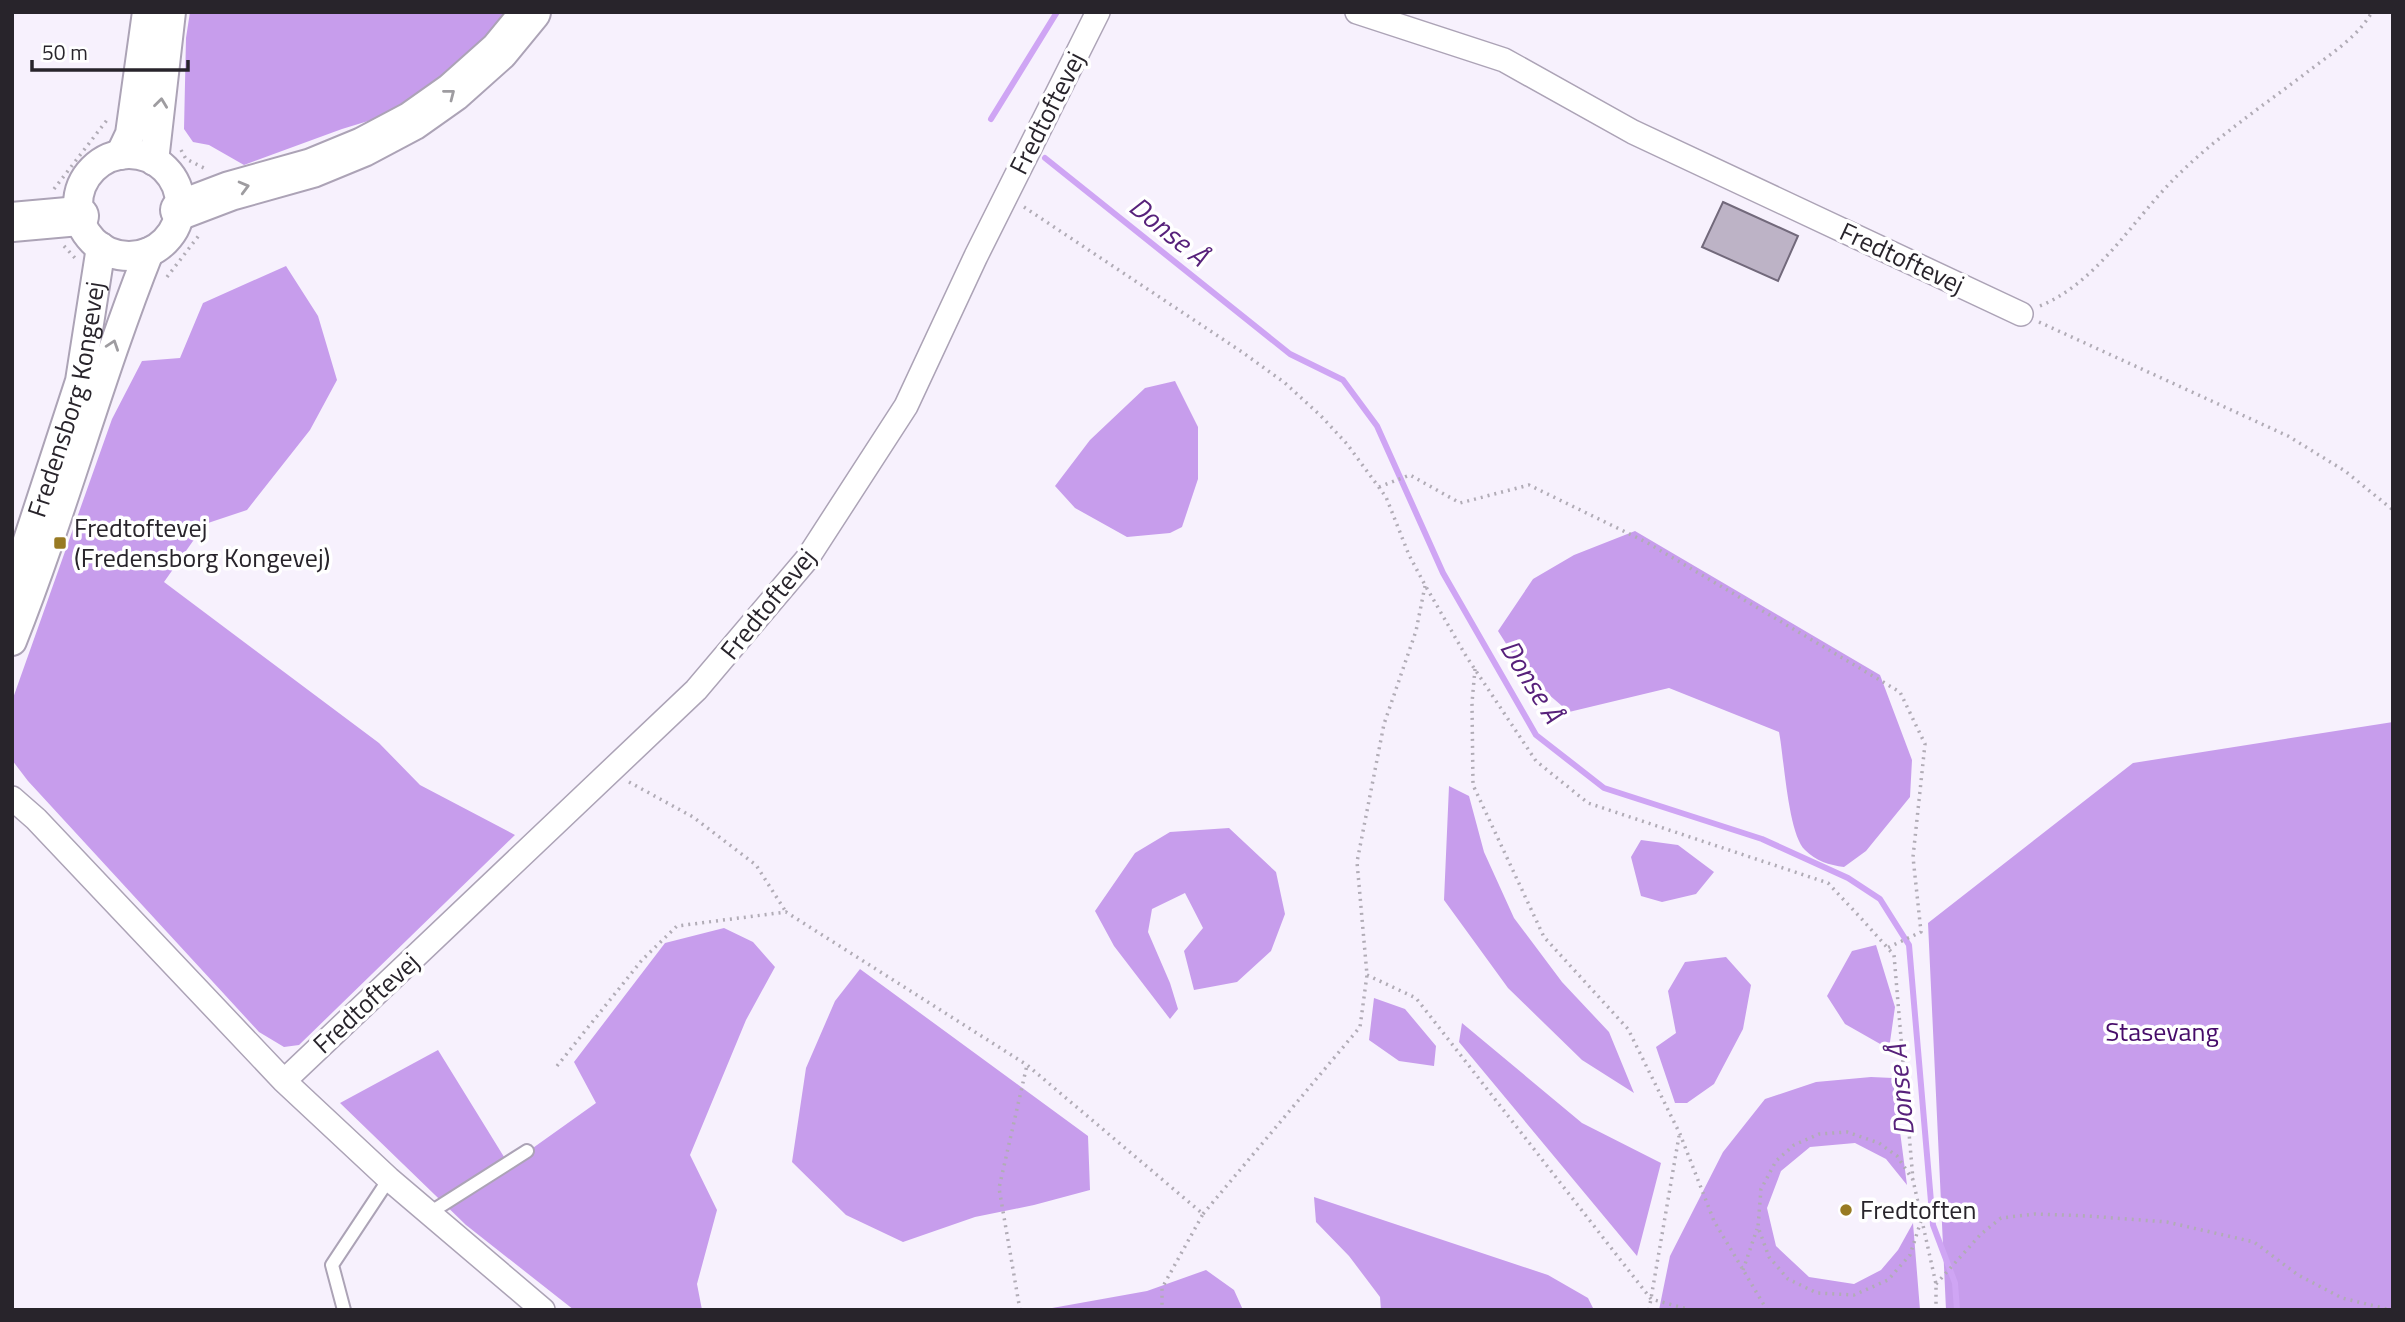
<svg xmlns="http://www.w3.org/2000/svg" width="2405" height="1322" font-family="'Titillium Web',sans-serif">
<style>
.forest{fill:#c79dec}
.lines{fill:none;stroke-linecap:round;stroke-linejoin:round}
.stream{stroke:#cfa5f4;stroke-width:6}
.building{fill:#bdb3c6;stroke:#72697b;stroke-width:2}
.service-casing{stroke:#aca3b6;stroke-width:16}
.minor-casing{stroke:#aca3b6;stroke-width:26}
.tertiary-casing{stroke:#aca3b6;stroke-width:32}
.motorway-casing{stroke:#aca3b6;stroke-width:42}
.path{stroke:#b1acb6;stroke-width:3.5;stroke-dasharray:2 5;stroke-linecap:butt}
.service{stroke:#fff;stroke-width:12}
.minor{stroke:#fff;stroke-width:23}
.tertiary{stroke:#fff;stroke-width:28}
.motorway{stroke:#fff;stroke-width:38}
.oneway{stroke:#9e9ca0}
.poi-dot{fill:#987a23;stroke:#fff;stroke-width:2.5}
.labels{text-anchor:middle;stroke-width:7;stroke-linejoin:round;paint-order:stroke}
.street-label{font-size:26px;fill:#28242b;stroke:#fff}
.poi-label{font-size:26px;fill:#28242b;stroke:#fff;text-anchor:start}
.park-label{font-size:26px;fill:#460b69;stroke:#fff}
.water-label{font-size:28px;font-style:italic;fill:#57217b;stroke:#fff}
</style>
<rect width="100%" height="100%" fill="#f7f1fd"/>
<path class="forest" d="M 190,12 L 508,12 L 498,26 L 437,84 L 378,118 L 342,129 L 244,165 L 209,145 L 193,142 L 184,129 L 186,38 Z
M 286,266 L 318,316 L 337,380 L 310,430 L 247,510 L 205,524 L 164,582 L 379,743 L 420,785 L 515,835 L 299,1045 L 284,1047 L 259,1032 L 28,781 L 12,760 L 12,701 L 112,419 L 142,361 L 180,358 L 203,303 Z
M 1175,381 L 1198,427 L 1198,479 L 1182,527 L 1170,533 L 1127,537 L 1075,508 L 1055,486 L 1090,440 L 1145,388 Z
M 1635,531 L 1880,675 L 1912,760 L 1910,797 L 1866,851 L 1844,867 C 1829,865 1816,861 1805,850 C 1788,834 1784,757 1779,732 L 1669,688 L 1569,712 L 1526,675 L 1498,631 L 1533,579 L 1574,555 Z
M 2393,722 L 2393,1310 L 1946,1310 L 1928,923 L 2133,763 Z
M 1449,786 L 1469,796 L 1484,852 L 1514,918 L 1562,982 L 1609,1032 L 1634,1093 L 1582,1060 L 1508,988 L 1444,900 Z
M 1229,828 L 1276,872 L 1285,914 L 1271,951 L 1237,982 L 1194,990 L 1184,951 L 1203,928 L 1185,893 L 1152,909 L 1148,932 L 1170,983 L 1178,1009 L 1170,1019 L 1114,946 L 1095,911 L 1135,853 L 1170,832 Z
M 1641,840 L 1678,845 L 1714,872 L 1696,894 L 1662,902 L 1641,896 L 1631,857 Z
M 724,928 L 753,942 L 775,967 L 746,1020 L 690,1155 L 717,1210 L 697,1284 L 702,1310 L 574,1310 L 466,1225 L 340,1103 L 438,1050 L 509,1165 L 596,1103 L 574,1062 L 665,943 Z
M 1876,945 L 1895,1007 L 1889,1049 L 1845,1024 L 1827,996 L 1852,951 Z
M 1726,957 L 1751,985 L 1743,1029 L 1714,1084 L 1687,1103 L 1675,1103 L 1656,1047 L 1676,1033 L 1668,991 L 1685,962 Z
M 860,969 L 1088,1136 L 1090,1190 L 1034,1205 L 975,1217 L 903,1242 L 846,1215 L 792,1162 L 806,1068 L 835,1001 Z
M 1374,998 L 1405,1009 L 1436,1046 L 1434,1066 L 1399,1061 L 1369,1040 Z
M 1462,1023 L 1582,1123 L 1661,1163 L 1637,1256 L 1459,1042 Z
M 1871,1077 L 1893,1078 L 1907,1185 L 1886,1159 L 1855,1143 L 1810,1147 L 1781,1171 L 1767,1208 L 1776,1246 L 1809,1277 L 1854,1284 L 1881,1270 L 1898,1250 L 1913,1223 L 1920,1310 L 1659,1310 L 1670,1256 L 1723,1152 L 1765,1099 L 1816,1082 Z
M 1314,1197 L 1548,1275 L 1588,1298 L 1594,1310 L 1381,1310 L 1380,1297 L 1349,1256 L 1316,1222 Z
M 1206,1270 L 1234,1290 L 1243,1310 L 1041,1310 L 1147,1291 Z"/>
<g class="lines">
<path class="stream" d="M 991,119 L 1057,12
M 1045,158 L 1290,354 L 1343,380 L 1377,426 L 1443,573 L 1536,735 L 1604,788 L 1762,839 L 1848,878 L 1880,899 L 1909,945 L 1933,1225 L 1955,1283 L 1957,1310"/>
</g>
<path class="building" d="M 1723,202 L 1798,236 L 1778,281 L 1702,247 Z"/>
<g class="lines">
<g class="service-casing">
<path id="service" d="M 431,1212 L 527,1151
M 344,1310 L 332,1265 L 389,1179"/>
</g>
<g class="minor-casing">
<path id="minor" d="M 1357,12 L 1504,60 L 1633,132 L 2021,314
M 12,798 L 36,819 L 284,1081 L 389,1179 L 543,1310
M 284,1081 L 696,690 L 807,559 L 906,406 L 976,256 L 1098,12"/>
</g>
<g class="tertiary-casing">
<g id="tertiary">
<circle cx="129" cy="205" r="51"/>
<path d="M 120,155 L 130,134 L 147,12"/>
<path d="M 154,161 L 171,12"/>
<path id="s1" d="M 12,589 L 80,381 L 101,247"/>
<path d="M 12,641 C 63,513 98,380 149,252"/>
</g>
</g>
<g class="motorway-casing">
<path id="motorway" d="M 180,210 L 230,191 L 312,168 L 363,147 L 412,121 L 453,92 L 499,51 L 531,12
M 12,222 L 79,216"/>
</g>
<path class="path" d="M 181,150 L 186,159 L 204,168
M 54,189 L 107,120
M 1024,207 L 1242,352 L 1285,383 L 1321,416 L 1347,444 L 1386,497 L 1409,555 L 1425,585 L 1466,656 L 1536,761 L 1588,803 L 1828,883 L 1859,916 L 1894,955 L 1913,1180
M 64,246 L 75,258
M 167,277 L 200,234
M 2040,306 C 2096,283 2131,223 2172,181 C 2212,140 2260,108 2306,73 C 2329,55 2357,38 2372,12
M 2039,322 L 2288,436 L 2345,471 L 2393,510
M 1379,487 L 1410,475 L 1460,503 L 1529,485 L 1646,542 L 1900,692 L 1925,744 L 1913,857 L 1921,932 L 1887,948
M 1475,669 L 1472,703 L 1473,785 L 1544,937 L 1628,1029 L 1680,1134 L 1714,1221 L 1767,1310
M 629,782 L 693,817 L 756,865 L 786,912
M 1367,975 L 1416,998 L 1651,1299 L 1691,1310
M 557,1066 L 642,960 L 677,926 L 786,912 L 1027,1065 L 1203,1214 L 1162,1288 L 1162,1310
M 1203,1214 L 1360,1027 L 1367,975 L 1357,862 L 1384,724 L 1416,631 L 1425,586
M 1921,1221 L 1910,1255 L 1888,1280 L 1854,1295 L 1817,1293 L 1788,1279 L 1769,1257 L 1758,1227 L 1761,1189 L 1776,1161 L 1794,1145 L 1819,1134 L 1847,1132 L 1879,1143 L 1897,1156 L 1913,1180 L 1936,1284 L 1936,1310
M 1743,1270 L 1757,1229
M 1936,1284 L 1981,1234 L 2001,1218 L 2035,1214 L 2088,1216 L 2167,1222 L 2254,1242 L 2298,1275 L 2342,1298 L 2391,1310
M 1020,1310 L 999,1188 L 1027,1065
M 1649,1310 L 1679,1136"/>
<use href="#service" class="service"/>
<use href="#minor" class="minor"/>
<use href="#tertiary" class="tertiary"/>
<use href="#motorway" class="motorway"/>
</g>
<defs><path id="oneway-chevron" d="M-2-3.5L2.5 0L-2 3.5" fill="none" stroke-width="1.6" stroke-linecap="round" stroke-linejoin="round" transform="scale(1.75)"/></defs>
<g class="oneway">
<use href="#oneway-chevron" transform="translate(450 94) rotate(-38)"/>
<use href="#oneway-chevron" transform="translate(161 103) rotate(-83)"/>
<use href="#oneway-chevron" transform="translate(244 187) rotate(-15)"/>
<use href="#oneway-chevron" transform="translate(113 345) rotate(-71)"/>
</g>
<g class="poi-dot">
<rect x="53" y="536" width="14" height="14" rx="3.5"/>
<circle cx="1846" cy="1210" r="7"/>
</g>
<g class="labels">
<g class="street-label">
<text transform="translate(1047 113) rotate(-63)" y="9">Fredtoftevej</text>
<text transform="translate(1902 258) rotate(25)" y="9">Fredtoftevej</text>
<text dy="9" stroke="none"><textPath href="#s1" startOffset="198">Fredensborg Kongevej</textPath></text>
<text transform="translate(768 604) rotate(-51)" y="9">Fredtoftevej</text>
<text transform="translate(366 1003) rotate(-43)" y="9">Fredtoftevej</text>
</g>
<g class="poi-label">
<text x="74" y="537">Fredtoftevej<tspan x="74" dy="30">(Fredensborg Kongevej)</tspan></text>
<text x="1860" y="1219">Fredtoften</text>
</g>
<g class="park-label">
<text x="2162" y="1041">Stasevang</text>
</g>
<g class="water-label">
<text transform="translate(1169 231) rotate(39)" y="10">Donse Å</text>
<text transform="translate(1532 681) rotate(58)" y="10">Donse Å</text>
<text transform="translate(1900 1090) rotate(-95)" y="10">Donse Å</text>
</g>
</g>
<rect width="2405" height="1322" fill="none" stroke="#28242b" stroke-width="28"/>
<path d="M32 60v10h156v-10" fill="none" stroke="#28242b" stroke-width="3.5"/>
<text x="42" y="60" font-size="21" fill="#28242b" stroke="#ffffff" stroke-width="5" paint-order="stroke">50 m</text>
</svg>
